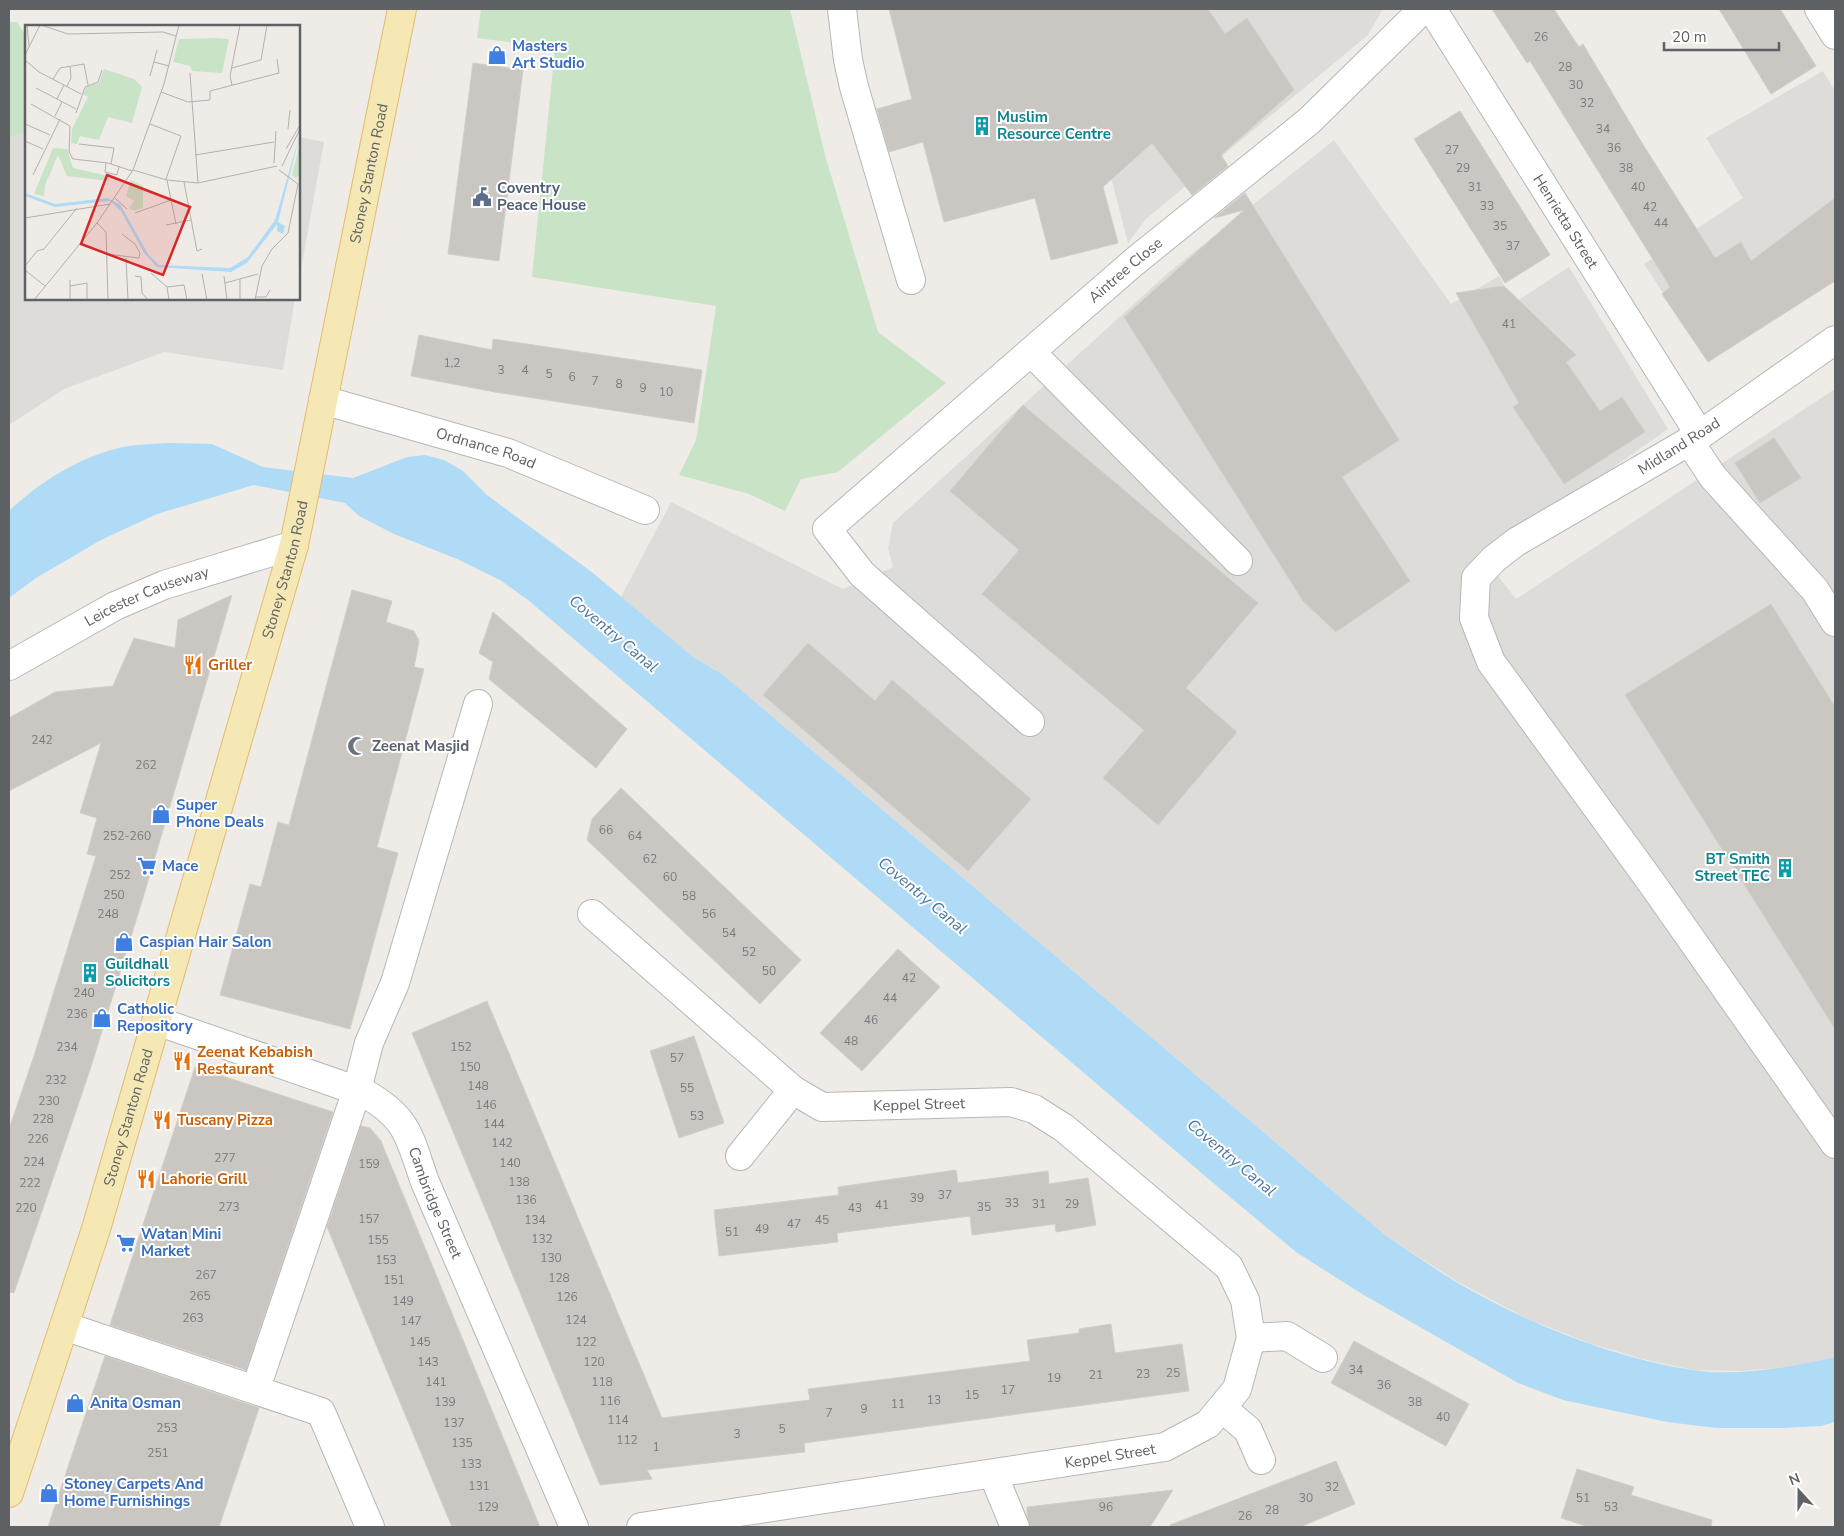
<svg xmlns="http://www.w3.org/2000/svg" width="1844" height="1536" font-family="'Nunito Sans',sans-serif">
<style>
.industrial{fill:#dedcd9}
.green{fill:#c8e3c6}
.water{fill:#b0dbf6}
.building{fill:#cac7c3;stroke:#d3cec6}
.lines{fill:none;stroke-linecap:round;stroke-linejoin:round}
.minor-casing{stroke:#b4b7ba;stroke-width:30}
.major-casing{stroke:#e2bb6c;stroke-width:30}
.minor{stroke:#fff;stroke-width:28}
.major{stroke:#f6e8b4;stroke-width:28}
.labels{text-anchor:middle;stroke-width:4;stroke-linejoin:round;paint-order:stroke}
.number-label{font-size:12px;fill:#797b7c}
.shop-label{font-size:15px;font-weight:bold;fill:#366cbe;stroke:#fff;text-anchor:start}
.culture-label{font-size:15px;font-weight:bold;fill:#0d838f;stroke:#fff;text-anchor:start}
.street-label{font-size:15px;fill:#5e6265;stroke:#fff}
.service-label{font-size:15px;font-weight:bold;fill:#4e5e75;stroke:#fff;text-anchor:start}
.food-label{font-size:15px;font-weight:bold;fill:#c56008;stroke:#fff;text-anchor:start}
.worship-label{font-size:15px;font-weight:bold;fill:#5b616d;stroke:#fff;text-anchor:start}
.water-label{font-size:16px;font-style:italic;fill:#4b779e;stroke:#fff}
.inset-road{fill:none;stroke:#b1b1af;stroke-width:1}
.view{fill:#d62828;fill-opacity:0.15;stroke:#d62828;stroke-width:2.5}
.inset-edge{fill:none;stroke:#5e6265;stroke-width:2.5}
</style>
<rect width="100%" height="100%" fill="#efece7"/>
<path class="industrial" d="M 1067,9 L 1383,9 L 1368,35 L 1146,219 L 1128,243 Z
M 1823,71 L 1835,91 L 1835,281 L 1708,362 L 1644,264 L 1743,198 L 1706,138 Z
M 26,133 L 26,299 L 295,299 L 283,370 L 164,352 L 64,389 L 9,425 L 9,137 Z
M 299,137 L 324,142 L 299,280 Z
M 1334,140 L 1451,304 L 1499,276 L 1514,303 L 1569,267 L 1668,429 L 1484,558 L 1516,599 L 1835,389 L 1835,1357 L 1799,1366 L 1741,1371 L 1693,1370 L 1643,1359 L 1589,1343 L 1528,1319 L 1458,1282 L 1385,1235 L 722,674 L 693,657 L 621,597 L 671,502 L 843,589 L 893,567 L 888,548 L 893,523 L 1169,272 Z"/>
<path class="green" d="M 481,9 L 790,9 L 825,155 L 878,332 L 946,383 L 838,472 L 801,479 L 785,511 L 749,494 L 679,475 L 696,440 L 716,306 L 532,277 L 555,48 L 477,38 Z
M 9,22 L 17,22 L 26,36 L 26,133 L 9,137 Z"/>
<path class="water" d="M 169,443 L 212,444 L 263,467 L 353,478 L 407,457 L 425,455 L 444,460 L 463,471 L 487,495 L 593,573 L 693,657 L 722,674 L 1385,1235 C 1409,1251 1433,1268 1458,1283 C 1529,1324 1610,1357 1692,1370 C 1737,1377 1792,1367 1835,1357 L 1835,1422 L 1821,1426 L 1783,1428 L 1717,1428 L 1667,1422 L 1563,1400 L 1518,1383 L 1362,1294 L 1296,1252 L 1218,1187 L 528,600 L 500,580 L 457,559 L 394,534 L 359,516 L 345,503 L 254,485 L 157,514 L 101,540 L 36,578 L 9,598 L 9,511 C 41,481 79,457 123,447 C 138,444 154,444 169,443 Z"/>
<path class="building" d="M 889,9 L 1208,9 L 1225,34 L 1247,18 L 1294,90 L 1221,155 L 1228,166 L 1192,195 L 1152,143 L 1103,187 L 1118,243 L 1051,260 L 1035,198 L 944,222 L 923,142 L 889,152 L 877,109 L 912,99 Z
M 1492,9 L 1554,9 L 1579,47 L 1583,44 L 1642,143 L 1715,258 L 1741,242 L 1751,261 L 1835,198 L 1835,281 L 1708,362 L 1662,294 L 1670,287 L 1530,61 L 1527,63 Z
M 1719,9 L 1780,9 L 1816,66 L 1771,94 Z
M 473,63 L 523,70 L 499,261 L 448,254 Z
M 1460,111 L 1550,255 L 1505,283 L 1414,139 Z
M 1245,193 L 1399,440 L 1342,477 L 1410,581 L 1336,632 L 1303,601 L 1124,317 L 1244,210 L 1214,218 Z
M 1504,286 L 1576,355 L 1566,362 L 1600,411 L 1622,397 L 1645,432 L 1564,484 L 1513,407 L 1519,403 L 1456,293 Z
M 419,335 L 492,350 L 493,339 L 702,370 L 694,423 L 495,392 L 411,376 Z
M 1023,405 L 1258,603 L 1186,688 L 1237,732 L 1158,825 L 1103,778 L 1144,730 L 982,594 L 1019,550 L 950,491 Z
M 1774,438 L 1801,478 L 1760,503 L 1735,463 Z
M 352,590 L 392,601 L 386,622 L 414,631 L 419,641 L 414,667 L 424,669 L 377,847 L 398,853 L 350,1029 L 220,995 L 250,884 L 261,887 L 278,822 L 289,825 Z
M 232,595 L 143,898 L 90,1070 L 14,1293 L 9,1292 L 9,1129 L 34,1056 L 96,856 L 87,854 L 97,818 L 80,813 L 101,743 L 9,791 L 9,718 L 55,692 L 113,686 L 134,638 L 175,648 L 178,620 Z
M 1771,604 L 1835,707 L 1835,1029 L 1625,695 Z
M 493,612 L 627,729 L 596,768 L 489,679 L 493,662 L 479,653 Z
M 808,643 L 875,701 L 892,680 L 1031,799 L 968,871 L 763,695 Z
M 621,788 L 801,960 L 760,1004 L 587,840 L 592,819 Z
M 898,949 L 940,987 L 862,1071 L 820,1033 Z
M 487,1001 L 662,1418 L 810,1400 L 808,1389 L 1030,1361 L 1027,1340 L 1079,1333 L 1079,1329 L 1111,1324 L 1115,1353 L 1182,1344 L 1189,1391 L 804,1443 L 805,1452 L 647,1470 L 652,1479 L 600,1485 L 412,1033 Z
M 694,1036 L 724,1123 L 679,1138 L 650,1051 Z
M 195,1067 L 333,1112 L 246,1370 L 110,1325 Z
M 361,1126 L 370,1128 L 381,1141 L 540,1527 L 452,1527 L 327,1227 Z
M 956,1170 L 958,1183 L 1048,1171 L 1049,1184 L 1088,1178 L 1096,1225 L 1056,1232 L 1055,1224 L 972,1235 L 970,1216 L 837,1233 L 838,1242 L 719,1256 L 714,1210 L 839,1195 L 838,1187 Z
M 1354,1341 L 1469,1404 L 1446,1446 L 1331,1383 Z
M 105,1356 L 259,1408 L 219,1527 L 48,1527 Z
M 1336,1461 L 1355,1504 L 1300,1527 L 1170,1527 L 1170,1525 Z
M 1577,1469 L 1634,1487 L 1631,1495 L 1712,1520 L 1711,1527 L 1589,1527 L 1561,1518 Z
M 1173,1490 L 1150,1527 L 1030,1527 L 1027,1516 L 1027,1507 Z"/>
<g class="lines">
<g class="minor-casing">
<g id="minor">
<path d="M 842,9 L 848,60 L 854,87 L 911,280"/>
<path id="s1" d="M 1432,9 L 1700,435"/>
<path d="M 1819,9 L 1835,35"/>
<path d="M 1835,340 L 1700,435 L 1516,542 L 1494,559 L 1476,578 L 1474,618 L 1491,662 L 1651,882 L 1835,1144"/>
<path d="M 1031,352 L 1238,561"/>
<path id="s2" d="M 323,400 L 508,453 L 645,510"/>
<path d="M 1689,441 L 1713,477 L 1815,590 L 1835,622"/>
<path id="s3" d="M 9,666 L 115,606 L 164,585 L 294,545"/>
<path id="s4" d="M 1030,722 L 862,574 L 827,529 L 1134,262 L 1309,121 L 1423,9"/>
<path id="s5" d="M 592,914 L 793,1090 L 822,1107 L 1011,1102 L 1034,1109 L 1064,1128 L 1229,1267 L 1245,1300 L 1251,1338 L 1237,1389 L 1208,1424 L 1165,1447 L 641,1527"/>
<path id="s6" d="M 157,1021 L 364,1093 C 409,1118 409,1137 425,1182 L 574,1527"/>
<path d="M 740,1156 L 793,1090"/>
<path d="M 64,1326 L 321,1412 L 370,1527"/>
<path d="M 1251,1338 L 1287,1336 L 1323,1358"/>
<path d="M 256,1388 L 357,1090 L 369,1043 L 395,983 L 478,704"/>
<path d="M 1222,1408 L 1248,1430 L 1261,1460"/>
<path d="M 993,1474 L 1015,1527"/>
</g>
</g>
<g class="major-casing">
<g id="major">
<path id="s7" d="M 9,1493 L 96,1229 L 294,545 L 402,9"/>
</g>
</g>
<use href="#minor" class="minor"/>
<use href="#major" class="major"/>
</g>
<defs>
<g id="shop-bare" transform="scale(1.5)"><path d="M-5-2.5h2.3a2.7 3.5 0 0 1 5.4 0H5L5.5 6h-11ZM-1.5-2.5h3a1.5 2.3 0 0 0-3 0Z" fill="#3f7fe0" stroke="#fff" stroke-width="2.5" paint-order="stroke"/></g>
<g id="building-bare" transform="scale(1.5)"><path d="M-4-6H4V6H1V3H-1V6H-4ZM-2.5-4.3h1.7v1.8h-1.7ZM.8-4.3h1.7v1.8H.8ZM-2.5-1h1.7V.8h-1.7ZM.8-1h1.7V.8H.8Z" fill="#0f9aa8" stroke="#fff" stroke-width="2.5" paint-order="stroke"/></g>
<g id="civic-bare" transform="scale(1.5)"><path d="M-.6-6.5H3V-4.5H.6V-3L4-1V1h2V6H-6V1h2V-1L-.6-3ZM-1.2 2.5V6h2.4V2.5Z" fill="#5c6f8a" stroke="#fff" stroke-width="2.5" paint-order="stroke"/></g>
<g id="restaurant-bare" transform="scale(1.5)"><path d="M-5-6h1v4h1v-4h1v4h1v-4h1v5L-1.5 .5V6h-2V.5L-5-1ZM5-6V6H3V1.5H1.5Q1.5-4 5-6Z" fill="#e8710a" stroke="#fff" stroke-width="2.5" paint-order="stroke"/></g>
<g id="mosque-bare" transform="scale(1.5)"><path d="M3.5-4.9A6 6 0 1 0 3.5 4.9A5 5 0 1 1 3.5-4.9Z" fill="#6b7280" stroke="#fff" stroke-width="2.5" paint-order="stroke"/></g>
<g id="supermarket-bare" transform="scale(1.5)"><path d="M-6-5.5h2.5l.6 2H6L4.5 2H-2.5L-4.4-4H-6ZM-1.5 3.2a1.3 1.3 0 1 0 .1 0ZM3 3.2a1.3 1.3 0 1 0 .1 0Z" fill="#3f7fe0" stroke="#fff" stroke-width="2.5" paint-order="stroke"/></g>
</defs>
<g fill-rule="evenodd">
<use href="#shop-bare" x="497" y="55"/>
<use href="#building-bare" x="982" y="126"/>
<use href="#civic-bare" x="482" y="197"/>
<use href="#restaurant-bare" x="193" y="665"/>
<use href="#mosque-bare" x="357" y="746"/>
<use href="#shop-bare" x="161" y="814"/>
<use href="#supermarket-bare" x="147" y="866"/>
<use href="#building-bare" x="1785" y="868"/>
<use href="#shop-bare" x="124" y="942"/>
<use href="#building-bare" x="90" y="973"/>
<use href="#shop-bare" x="102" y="1018"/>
<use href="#restaurant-bare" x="182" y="1061"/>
<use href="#restaurant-bare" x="162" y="1120"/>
<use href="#restaurant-bare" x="146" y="1179"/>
<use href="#supermarket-bare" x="126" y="1243"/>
<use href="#shop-bare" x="75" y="1403"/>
<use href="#shop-bare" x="49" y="1493"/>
</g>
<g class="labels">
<g class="number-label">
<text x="1541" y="41">26</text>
<text x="1565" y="71">28</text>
<text x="1576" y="89">30</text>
<text x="1587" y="107">32</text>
<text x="1603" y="133">34</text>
<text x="1614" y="152">36</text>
<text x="1452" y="154">27</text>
<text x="1463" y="172">29</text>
<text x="1626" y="172">38</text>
<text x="1475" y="191">31</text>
<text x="1638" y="191">40</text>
<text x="1487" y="210">33</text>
<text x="1650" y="211">42</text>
<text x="1661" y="227">44</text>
<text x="1500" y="230">35</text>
<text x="1513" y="250">37</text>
<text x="1509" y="328">41</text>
<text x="452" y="367">1,2</text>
<text x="501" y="374">3</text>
<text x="525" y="374">4</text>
<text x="549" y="378">5</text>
<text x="572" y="381">6</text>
<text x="595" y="385">7</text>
<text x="619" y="388">8</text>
<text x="643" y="392">9</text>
<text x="666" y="396">10</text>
<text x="42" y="744">242</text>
<text x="146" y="769">262</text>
<text x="606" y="834">66</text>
<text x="127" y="840">252-260</text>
<text x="635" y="840">64</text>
<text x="650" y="863">62</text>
<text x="120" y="879">252</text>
<text x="670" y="881">60</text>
<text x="114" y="899">250</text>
<text x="689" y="900">58</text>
<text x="108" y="918">248</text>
<text x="709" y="918">56</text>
<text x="729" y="937">54</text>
<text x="749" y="956">52</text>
<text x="769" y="975">50</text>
<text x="909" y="982">42</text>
<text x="84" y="997">240</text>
<text x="890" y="1002">44</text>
<text x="77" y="1018">236</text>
<text x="871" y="1024">46</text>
<text x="851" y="1045">48</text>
<text x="67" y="1051">234</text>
<text x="461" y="1051">152</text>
<text x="677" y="1062">57</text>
<text x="470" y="1071">150</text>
<text x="56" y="1084">232</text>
<text x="478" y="1090">148</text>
<text x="687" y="1092">55</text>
<text x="49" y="1105">230</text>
<text x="486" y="1109">146</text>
<text x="697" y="1120">53</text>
<text x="43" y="1123">228</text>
<text x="494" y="1128">144</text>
<text x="38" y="1143">226</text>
<text x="502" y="1147">142</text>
<text x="225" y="1162">277</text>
<text x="34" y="1166">224</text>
<text x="510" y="1167">140</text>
<text x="369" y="1168">159</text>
<text x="519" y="1186">138</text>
<text x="30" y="1187">222</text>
<text x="945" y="1199">37</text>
<text x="917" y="1202">39</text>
<text x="526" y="1204">136</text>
<text x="1012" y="1207">33</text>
<text x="1039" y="1208">31</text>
<text x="1072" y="1208">29</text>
<text x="882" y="1209">41</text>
<text x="229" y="1211">273</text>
<text x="984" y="1211">35</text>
<text x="26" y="1212">220</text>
<text x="855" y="1212">43</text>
<text x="369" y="1223">157</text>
<text x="535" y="1224">134</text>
<text x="822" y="1224">45</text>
<text x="794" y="1228">47</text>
<text x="762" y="1233">49</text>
<text x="732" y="1236">51</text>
<text x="542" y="1243">132</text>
<text x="378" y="1244">155</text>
<text x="551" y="1262">130</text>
<text x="386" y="1264">153</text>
<text x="206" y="1279">267</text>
<text x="559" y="1282">128</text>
<text x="394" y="1284">151</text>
<text x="200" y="1300">265</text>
<text x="567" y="1301">126</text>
<text x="403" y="1305">149</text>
<text x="193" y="1322">263</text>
<text x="576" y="1324">124</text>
<text x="411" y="1325">147</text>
<text x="420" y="1346">145</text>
<text x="586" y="1346">122</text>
<text x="428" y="1366">143</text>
<text x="594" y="1366">120</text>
<text x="1356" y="1374">34</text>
<text x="1173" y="1377">25</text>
<text x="1143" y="1378">23</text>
<text x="1096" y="1379">21</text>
<text x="1054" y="1382">19</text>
<text x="436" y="1386">141</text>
<text x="602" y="1386">118</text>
<text x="1384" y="1389">36</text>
<text x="1008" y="1394">17</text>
<text x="972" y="1399">15</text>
<text x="934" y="1404">13</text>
<text x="610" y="1405">116</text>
<text x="445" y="1406">139</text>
<text x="1415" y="1406">38</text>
<text x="898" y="1408">11</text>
<text x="864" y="1413">9</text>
<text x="829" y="1417">7</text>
<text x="1443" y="1421">40</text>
<text x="618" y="1424">114</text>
<text x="454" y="1427">137</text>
<text x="167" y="1432">253</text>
<text x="782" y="1433">5</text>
<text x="737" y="1438">3</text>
<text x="627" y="1444">112</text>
<text x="462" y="1447">135</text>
<text x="656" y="1451">1</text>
<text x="158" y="1457">251</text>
<text x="471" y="1468">133</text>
<text x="479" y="1490">131</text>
<text x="1332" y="1491">32</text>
<text x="1306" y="1502">30</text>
<text x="1583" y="1502">51</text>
<text x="488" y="1511">129</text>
<text x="1106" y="1511">96</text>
<text x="1611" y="1511">53</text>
<text x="1272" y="1514">28</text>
<text x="1245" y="1520">26</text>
</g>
<g class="shop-label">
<text x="512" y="51">Masters<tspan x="512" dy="17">Art Studio</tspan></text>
<text x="176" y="810">Super<tspan x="176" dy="17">Phone Deals</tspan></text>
<text x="162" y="871">Mace</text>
<text x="139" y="947">Caspian Hair Salon</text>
<text x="117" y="1014">Catholic<tspan x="117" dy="17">Repository</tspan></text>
<text x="141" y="1239">Watan Mini<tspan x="141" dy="17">Market</tspan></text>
<text x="90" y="1408">Anita Osman</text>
<text x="64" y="1489">Stoney Carpets And<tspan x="64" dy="17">Home Furnishings</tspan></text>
</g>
<g class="culture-label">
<text x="997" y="122">Muslim<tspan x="997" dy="17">Resource Centre</tspan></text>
<text x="1770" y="864" text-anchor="end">BT Smith<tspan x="1770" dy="17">Street TEC</tspan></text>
<text x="105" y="969">Guildhall<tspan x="105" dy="17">Solicitors</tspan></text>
</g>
<g class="street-label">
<text dy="5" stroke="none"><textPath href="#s7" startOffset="1369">Stoney Stanton Road</textPath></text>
<text dy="5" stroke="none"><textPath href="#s1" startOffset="251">Henrietta Street</textPath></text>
<text dy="5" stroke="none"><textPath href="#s4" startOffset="676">Aintree Close</textPath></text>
<text transform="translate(1679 446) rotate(-32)" y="5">Midland Road</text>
<text dy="5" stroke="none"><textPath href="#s2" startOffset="170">Ordnance Road</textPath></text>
<text dy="5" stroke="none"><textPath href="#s7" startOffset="964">Stoney Stanton Road</textPath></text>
<text dy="5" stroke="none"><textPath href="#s3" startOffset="155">Leicester Causeway</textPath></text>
<text dy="5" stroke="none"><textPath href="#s5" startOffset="398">Keppel Street</textPath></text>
<text dy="5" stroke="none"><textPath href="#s7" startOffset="394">Stoney Stanton Road</textPath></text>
<text dy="5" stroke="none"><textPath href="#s6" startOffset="354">Cambridge Street</textPath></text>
<text transform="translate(1110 1456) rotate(-9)" y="5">Keppel Street</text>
</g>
<g class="service-label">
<text x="497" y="193">Coventry<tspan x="497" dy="17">Peace House</tspan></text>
</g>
<g class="food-label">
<text x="208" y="670">Griller</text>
<text x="197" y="1057">Zeenat Kebabish<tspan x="197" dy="17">Restaurant</tspan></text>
<text x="177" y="1125">Tuscany Pizza</text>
<text x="161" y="1184">Lahorie Grill</text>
</g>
<g class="worship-label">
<text x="372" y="751">Zeenat Masjid</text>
</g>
<g class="water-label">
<text transform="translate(614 633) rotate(40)" y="6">Coventry Canal</text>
<text transform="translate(923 895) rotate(40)" y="6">Coventry Canal</text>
<text transform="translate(1232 1157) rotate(40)" y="6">Coventry Canal</text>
</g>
</g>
<g transform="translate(25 25)">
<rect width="275" height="275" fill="#efece7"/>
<path d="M 192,13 L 204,14 L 197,48 L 167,46 L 165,41 L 148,37 L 154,14 ZM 79,44 L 109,54 L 117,62 L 107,98 L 83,92 L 74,115 L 55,111 L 52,119 L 46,118 L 47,104 L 63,72 L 58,69 L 62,61 L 74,58 ZM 28,123 L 42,124 L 48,143 L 83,151 L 84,156 L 42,151 L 33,130 L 20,160 L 19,171 L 9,169 ZM 274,123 L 275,149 L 271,153 L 267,150 ZM 106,155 L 118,161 L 118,183 L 109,186 L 104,183 L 109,176 L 101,171 Z" fill="#c8e3c6"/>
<path d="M 275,109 L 253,197 L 260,201 L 258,209 L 252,206 L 252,199 L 222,238 L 206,247 L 132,242 L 119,228 L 96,186 L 85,176 L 30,182 L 0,171 L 0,168 L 30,179 L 82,173 L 95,179 L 123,229 L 134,240 L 205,243 L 223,232 L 250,195 Z" fill="#b0dbf6"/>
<path class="inset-road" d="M 2,0 L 4,21M 16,0 L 43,9 L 138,7 L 151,11M 0,30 L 15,0M 0,35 L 14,47 L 56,69M 129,37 L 144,41M 207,43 L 236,35 L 242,0M 165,48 L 173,158M 125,51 L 132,25M 28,54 L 35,43 L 59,39 L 63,60M 207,60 L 205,51 L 215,0M 42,61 L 46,53 L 45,41M 11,63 L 51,84M 136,67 L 163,77 L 185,75 L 185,66 L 254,48 L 252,34M 32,74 L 39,60M 6,79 L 45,101 L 44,127 L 48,134 L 83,138 L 107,146M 51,88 L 60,62 L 73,57 L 77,45M 30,91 L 37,77M 0,99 L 25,110M 125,99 L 156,111 L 141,154M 263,104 L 265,85M 0,116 L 18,124M 54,119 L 89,123 L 86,139M 261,124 L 275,100M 170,130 L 249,117M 81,138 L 80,147 L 92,150 L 94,141M 249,138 L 251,106M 257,141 L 275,104M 108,145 L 142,155 L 173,158 L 252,141M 254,145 L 273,159M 8,150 L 35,94M 142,155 L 151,199M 159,157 L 172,226 L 177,224M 90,173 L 102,184M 110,188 L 146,175M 0,193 L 85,179M 72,198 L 81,207 L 83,275M 141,200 L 166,195M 82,229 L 114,233 L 115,228 L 110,219 L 97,209M 101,233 L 103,275M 0,241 L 12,226 L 19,224 L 52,183M 0,245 L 20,261M 126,248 L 142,262 L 144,275M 177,249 L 182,275M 110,251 L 116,252 L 117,268 L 123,275M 199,251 L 202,275M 200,258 L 233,249M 45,261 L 62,258 L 62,275M 142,262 L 159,260 L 162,275M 230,272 L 241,272 L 245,265M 9,275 L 72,198 L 108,145 L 139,59 L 154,0M 45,275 L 45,255M 215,275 L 215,254M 230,275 L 237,241 L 247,224 L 263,208 L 273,159"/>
<path class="view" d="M 82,150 L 165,182 L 138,250 L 56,219 Z"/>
<rect width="275" height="275" class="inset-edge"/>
</g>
<rect width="1844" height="1536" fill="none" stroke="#5e6265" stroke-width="20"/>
<g transform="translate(1799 1491) rotate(339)" stroke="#ffffff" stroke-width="4" paint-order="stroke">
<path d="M0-4L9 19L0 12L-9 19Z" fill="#5e6265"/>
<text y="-8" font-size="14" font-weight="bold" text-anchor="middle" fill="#5e6265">N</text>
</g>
<path d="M1664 42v8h115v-8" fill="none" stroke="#5e6265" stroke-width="2.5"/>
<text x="1672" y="42" font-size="15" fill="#5e6265" stroke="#ffffff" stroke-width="4" paint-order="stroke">20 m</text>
</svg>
